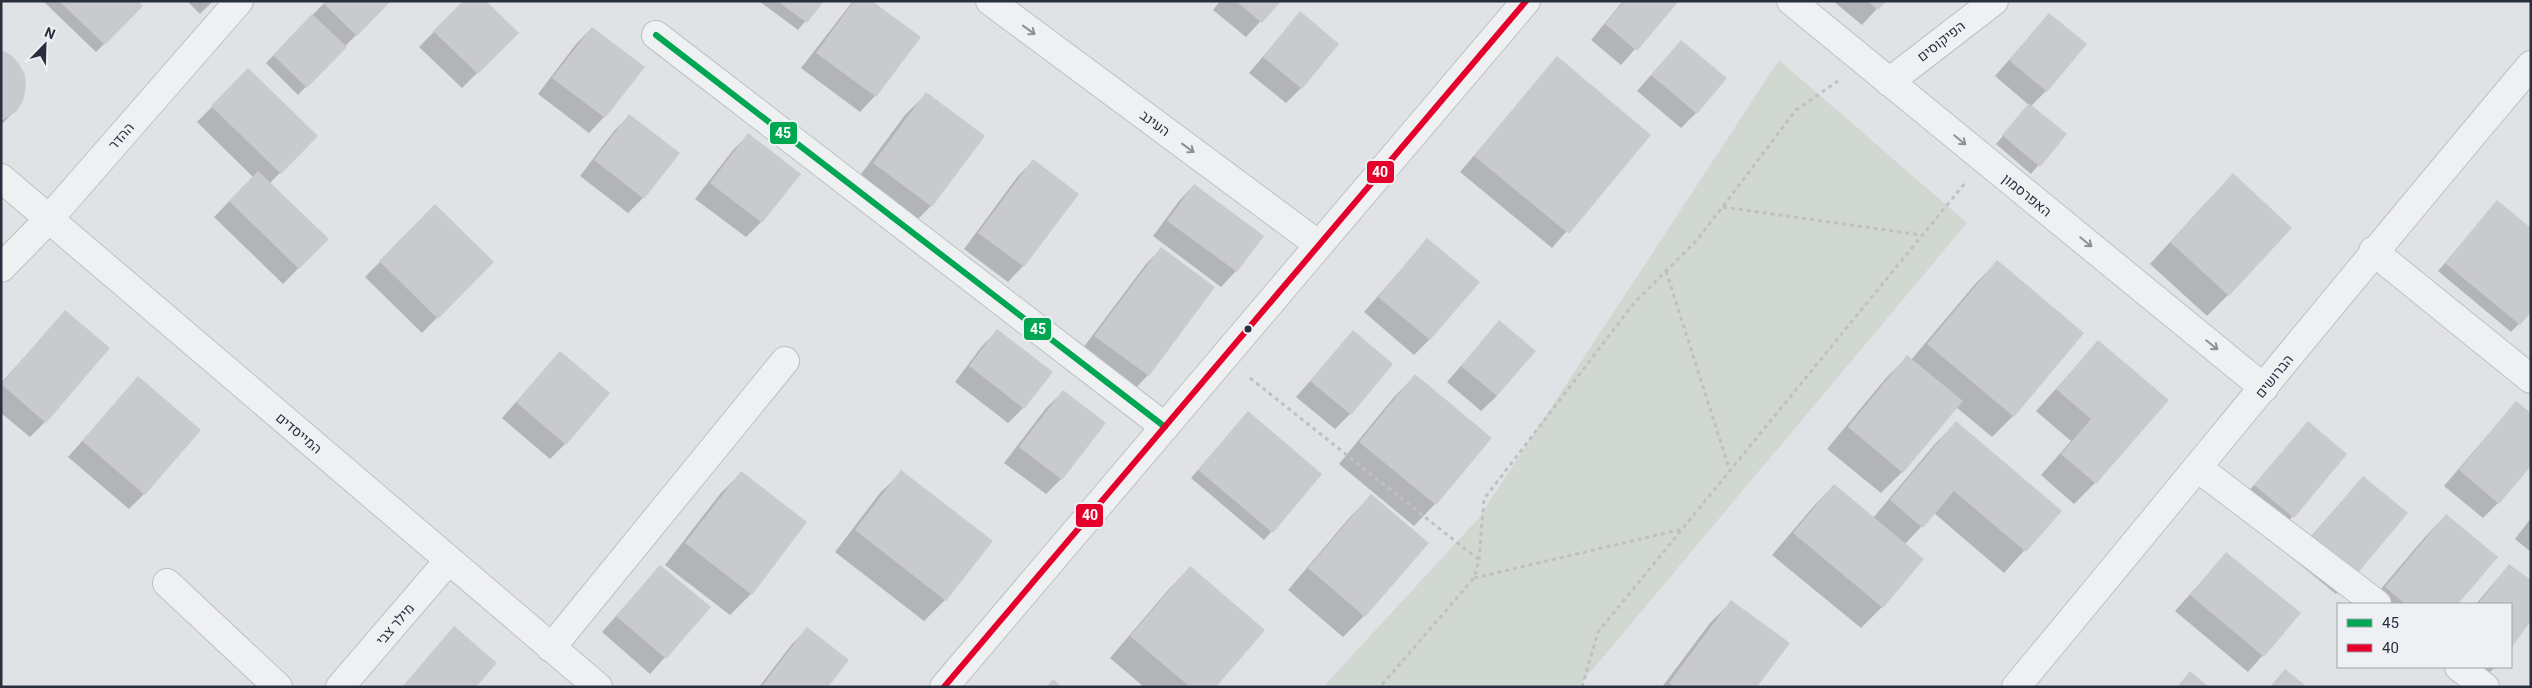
<svg xmlns="http://www.w3.org/2000/svg" width="2532" height="688" font-family="Roboto,Heebo,sans-serif">
<style>
.green{fill:#d0d8d1}
.shadow{fill:#0003}
.building{fill:#c8cacd}
.lines{fill:none;stroke-linecap:round;stroke-linejoin:round}
.minor-casing{stroke:#bec0c3;stroke-width:30}
.path{stroke:#bfc0c4;stroke-width:3;stroke-dasharray:4 4;stroke-linecap:butt}
.minor{stroke:#eff0f2;stroke-width:28}
.bus-1-casing{stroke:#eef0f4;stroke-width:10}
.bus-2-casing{stroke:#eef0f4;stroke-width:10}
.bus-1{stroke:#00a651;stroke-width:6}
.bus-2{stroke:#e4002b;stroke-width:6}
.oneway{stroke:#8c9097}
.bus-dot{fill:#292f3c;stroke:#eef0f4;stroke-width:2}
.labels{text-anchor:middle;stroke-width:5;stroke-linejoin:round;paint-order:stroke}
.street-label{font-size:14px;fill:#292f3c;stroke:#eef0f4}
.line-badge{stroke:#eef0f4;stroke-width:2}
.badge-label{font-size:14px;text-anchor:middle;font-weight:bold;fill:#fff}
</style>
<rect width="100%" height="100%" fill="#e0e2e5"/>
<path class="green" d="M 1779,60 L 1967,223 L 1578,687 L 1323,687 L 1478,519 Z"/>
<path class="shadow" d="M 43,1 L 136,1 L 142,6 L 96,52 Z
M 187,1 L 213,1 L 200,14 Z
M 326,1 L 389,1 L 298,95 L 266,63 Z
M 464,1 L 517,33 L 462,88 L 419,47 Z
M 759,1 L 822,1 L 798,30 Z
M 853,1 L 870,1 L 875,96 L 860,112 L 801,68 Z
M 1220,1 L 1279,1 L 1246,37 L 1213,10 Z
M 1623,1 L 1677,1 L 1621,65 L 1591,40 Z
M 1833,1 L 1884,1 L 1862,25 Z
M 1300,13 L 1301,88 L 1286,103 L 1249,73 Z
M 2049,14 L 2046,91 L 2031,106 L 2065,134 L 2031,174 L 1996,144 L 2029,105 L 1995,76 Z
M 592,28 L 643,68 L 604,117 L 589,133 L 538,94 L 576,44 Z
M 1681,41 L 1696,113 L 1681,128 L 1637,91 Z
M 1,51 L 15,111 L 1,125 Z
M 1557,58 L 1650,135 L 1552,248 L 1460,172 Z
M 248,70 L 316,136 L 270,183 L 327,239 L 283,284 L 214,217 L 253,177 L 197,122 Z
M 926,94 L 931,206 L 910,227 L 853,185 L 905,115 Z
M 629,116 L 643,198 L 628,213 L 580,176 L 614,131 Z
M 748,135 L 761,222 L 746,237 L 695,199 L 733,150 Z
M 1033,161 L 1023,266 L 1008,282 L 964,249 L 1018,176 Z
M 1194,185 L 1262,236 L 1236,271 L 1221,287 L 1153,236 L 1179,201 Z
M 2212,196 L 2228,295 L 2207,316 L 2150,264 Z
M 435,206 L 492,262 L 422,333 L 365,277 Z
M 2490,210 L 2531,311 L 2511,332 L 2438,271 Z
M 1427,240 L 1430,339 L 1414,355 L 1364,312 Z
M 1161,249 L 1213,287 L 1148,375 L 1133,391 L 1080,352 L 1146,264 Z
M 1997,262 L 2013,416 L 1992,437 L 1956,407 L 1902,472 L 1881,493 L 1827,449 L 1886,378 L 1907,357 L 1911,360 L 1976,283 Z
M 65,312 L 45,422 L 30,437 L 1,413 L 1,383 Z
M 1499,322 L 1497,396 L 1481,411 L 1447,382 Z
M 997,331 L 1023,408 L 1008,423 L 955,382 L 982,346 Z
M 1353,332 L 1350,414 L 1335,429 L 1296,397 Z
M 2098,342 L 2095,483 L 2074,504 L 2041,475 L 2071,441 L 2036,411 Z
M 560,352 L 565,444 L 550,459 L 502,418 Z
M 1415,376 L 1490,438 L 1435,504 L 1414,526 L 1339,464 L 1394,397 Z
M 138,378 L 144,494 L 129,509 L 68,457 Z
M 1063,392 L 1104,423 L 1061,479 L 1046,494 L 1004,463 L 1047,407 Z
M 2516,402 L 2498,503 L 2483,518 L 2444,486 Z
M 1240,421 L 1321,475 L 1264,540 L 1191,478 Z
M 1956,423 L 2060,511 L 2004,573 L 1934,513 L 1905,544 L 1882,607 L 1861,628 L 1772,555 L 1813,507 L 1834,485 L 1873,518 L 1935,444 Z
M 2308,423 L 2346,455 L 2278,533 L 2240,501 Z
M 902,472 L 945,600 L 924,621 L 835,552 L 880,493 Z
M 741,473 L 751,594 L 730,615 L 665,565 L 720,494 Z
M 2363,477 L 2351,579 L 2336,594 L 2292,558 Z
M 1371,496 L 1364,616 L 1343,637 L 1288,590 L 1350,517 Z
M 2446,515 L 2496,557 L 2456,604 L 2368,604 L 2425,537 Z
M 2531,518 L 2531,552 L 2515,539 Z
M 2226,554 L 2299,614 L 2248,672 L 2175,611 Z
M 2509,565 L 2531,619 L 2511,646 L 2511,604 L 2476,604 Z
M 660,566 L 709,608 L 650,674 L 602,632 Z
M 1190,568 L 1214,687 L 1144,687 L 1110,658 L 1169,589 Z
M 1732,601 L 1755,687 L 1662,687 L 1710,623 Z
M 807,629 L 826,687 L 759,687 L 792,644 Z
M 2453,667 L 2495,667 L 2477,685 Z"/>
<path class="building" d="M 59,1 L 138,1 L 143,6 L 105,45 Z
M 324,1 L 391,1 L 357,36 L 323,3 Z
M 463,1 L 486,1 L 519,33 L 478,74 L 433,31 Z
M 777,1 L 824,1 L 807,23 Z
M 854,1 L 872,1 L 921,37 L 876,97 L 816,53 Z
M 1236,1 L 1281,1 L 1262,23 Z
M 1624,1 L 1679,1 L 1637,51 L 1605,24 Z
M 1867,1 L 1886,1 L 1878,10 Z
M 1300,11 L 1339,44 L 1302,89 L 1263,57 Z
M 2049,13 L 2087,44 L 2047,92 L 2009,60 Z
M 312,14 L 347,47 L 307,88 L 273,55 Z
M 592,27 L 645,67 L 605,118 L 552,78 Z
M 1681,40 L 1727,78 L 1697,114 L 1651,75 Z
M 1,50 L 11,55 L 19,64 L 25,75 L 26,88 L 23,101 L 16,112 L 1,121 Z
M 1557,56 L 1651,135 L 1569,234 L 1474,156 Z
M 248,68 L 318,136 L 281,174 L 211,106 Z
M 926,92 L 985,136 L 932,207 L 873,163 Z
M 2029,103 L 2067,134 L 2040,167 L 2002,135 Z
M 629,114 L 680,153 L 644,199 L 594,160 Z
M 748,133 L 801,174 L 762,223 L 710,183 Z
M 1033,159 L 1079,194 L 1024,267 L 978,233 Z
M 258,171 L 329,239 L 299,269 L 229,201 Z
M 2233,173 L 2292,228 L 2229,296 L 2170,242 Z
M 1194,184 L 1264,236 L 1237,272 L 1167,221 Z
M 2497,200 L 2531,228 L 2531,312 L 2520,325 L 2445,263 Z
M 435,204 L 494,262 L 438,319 L 379,261 Z
M 1427,238 L 1480,282 L 1430,340 L 1378,297 Z
M 1161,247 L 1215,287 L 1149,376 L 1094,336 Z
M 1997,260 L 2084,333 L 2014,417 L 1927,344 Z
M 65,310 L 110,348 L 46,423 L 1,384 Z
M 1499,320 L 1536,351 L 1497,396 L 1461,366 Z
M 997,329 L 1053,372 L 1024,409 L 969,366 Z
M 1353,330 L 1393,364 L 1351,415 L 1310,381 Z
M 2098,340 L 2169,400 L 2096,484 L 2061,454 L 2091,419 L 2056,389 Z
M 560,351 L 610,393 L 566,445 L 516,402 Z
M 1907,355 L 1963,401 L 1903,473 L 1848,427 Z
M 1415,374 L 1492,438 L 1436,505 L 1359,442 Z
M 138,376 L 201,430 L 145,495 L 82,441 Z
M 1063,390 L 1106,423 L 1062,480 L 1019,447 Z
M 2516,401 L 2531,413 L 2531,466 L 2499,504 L 2459,470 Z
M 1248,411 L 1322,474 L 1273,533 L 1198,470 Z
M 1956,421 L 2062,511 L 2026,552 L 1954,491 L 1923,528 L 1890,500 Z
M 2308,421 L 2347,454 L 2294,518 L 2254,485 Z
M 901,470 L 993,541 L 946,601 L 855,530 Z
M 741,471 L 807,522 L 752,595 L 685,543 Z
M 2363,476 L 2408,513 L 2352,580 L 2307,542 Z
M 1834,484 L 1924,559 L 1883,608 L 1793,533 Z
M 1371,494 L 1429,543 L 1365,617 L 1308,568 Z
M 2446,514 L 2498,557 L 2458,604 L 2405,604 L 2385,587 Z
M 2226,552 L 2301,613 L 2264,657 L 2190,595 Z
M 2509,564 L 2531,580 L 2531,621 L 2511,648 L 2511,604 L 2478,604 Z
M 660,565 L 711,607 L 666,659 L 616,616 Z
M 1190,566 L 1265,630 L 1216,687 L 1190,687 L 1130,636 Z
M 1731,600 L 1790,643 L 1757,687 L 1674,687 L 1669,683 Z
M 454,626 L 497,663 L 476,687 L 402,687 Z
M 807,627 L 849,660 L 828,687 L 761,687 Z
M 2285,669 L 2307,687 L 2270,687 Z
M 2190,671 L 2209,687 L 2177,687 Z
M 1053,679 L 1062,687 L 1046,687 Z"/>
<g class="lines">
<g class="minor-casing">
<path id="minor" d="M 990,1 L 1319,245
M 1791,1 L 2264,388
M 656,35 L 1165,427
M 1889,82 L 1994,1
M 1,178 L 598,687
M 2373,251 L 2531,379
M 1,268 L 48,220 L 239,1
M 2198,468 L 2377,604
M 167,583 L 278,687
M 551,648 L 785,361
M 2459,667 L 2485,687
M 340,687 L 449,560
M 944,687 L 1526,1
M 2016,687 C 2188,480 2357,271 2531,65"/>
</g>
<path class="path" d="M 1723,207 L 1922,235
M 1666,271 L 1730,471
M 1250,378 L 1479,560 L 1474,578 L 1380,687
M 1479,560 L 1484,499 L 1634,303 L 1698,239 L 1796,110 L 1838,81
M 1474,578 L 1683,529
M 1582,687 L 1598,632 L 1965,183"/>
<use href="#minor" class="minor"/>
<g class="bus-1-casing">
<path id="bus-1" d="M 656,35 L 1165,427"/>
</g>
<g class="bus-2-casing">
<path id="bus-2" d="M 944,687 L 1526,1"/>
</g>
<use href="#bus-1" class="bus-1"/>
<use href="#bus-2" class="bus-2"/>
</g>
<defs><path id="oneway-shaft" d="M-6 0H5M1.5-3L5.5 0L1.5 3" fill="none" stroke-width="1.6" stroke-linecap="round" stroke-linejoin="round" transform="scale(1.25)"/></defs>
<g class="oneway">
<use href="#oneway-shaft" transform="translate(1029 30) rotate(36)"/>
<use href="#oneway-shaft" transform="translate(1960 140) rotate(39)"/>
<use href="#oneway-shaft" transform="translate(1188 148) rotate(36)"/>
<use href="#oneway-shaft" transform="translate(2086 242) rotate(39)"/>
<use href="#oneway-shaft" transform="translate(2212 345) rotate(39)"/>
</g>
<circle class="bus-dot" cx="1248" cy="329" r="4.5"/>
<g class="labels">
<g class="street-label">
<text transform="translate(1941 41) rotate(-38)" y="5">הפיקוסים</text>
<text transform="translate(1155 123) rotate(36)" y="5">העינב</text>
<text transform="translate(121 136) rotate(-49)" y="5">ההדר</text>
<text transform="translate(2027 195) rotate(39)" y="5">האפרסמון</text>
<text transform="translate(2274 376) rotate(-51)" y="5">הברושים</text>
<text transform="translate(299 433) rotate(40)" y="5">המייסדים</text>
<text transform="translate(395 624) rotate(-49)" y="5">מילר צבי</text>
</g>
</g>
<g class="line-badge">
<rect x="769" y="121" width="29" height="24" rx="5" fill="#00a651"/>
<rect x="1366" y="160" width="29" height="24" rx="5" fill="#e4002b"/>
<rect x="1023" y="317" width="29" height="24" rx="5" fill="#00a651"/>
<rect x="1075" y="503" width="29" height="25" rx="5" fill="#e4002b"/>
</g>
<g class="badge-label">
<text x="783" y="138">45</text>
<text x="1380" y="177">40</text>
<text x="1038" y="334">45</text>
<text x="1090" y="520">40</text>
</g>
<rect width="2532" height="688" fill="none" stroke="#292f3c" stroke-width="5"/>
<rect x="2337" y="603" width="175" height="65" fill="#eef0f4" stroke="#9fa3aa"/>
<rect x="2347" y="619" width="25" height="8" fill="#00a651" stroke="#9fa3aa"/>
<text x="2382" y="628" font-size="15" fill="#292f3c">45</text>
<rect x="2347" y="644" width="25" height="8" fill="#e4002b" stroke="#9fa3aa"/>
<text x="2382" y="653" font-size="15" fill="#292f3c">40</text>
<g transform="translate(45 45) rotate(23)" stroke="#eef0f4" stroke-width="4" paint-order="stroke">
<path d="M0-4L9 19L0 12L-9 19Z" fill="#292f3c"/>
<text y="-8" font-size="14" font-weight="bold" text-anchor="middle" fill="#292f3c">N</text>
</g>
</svg>
